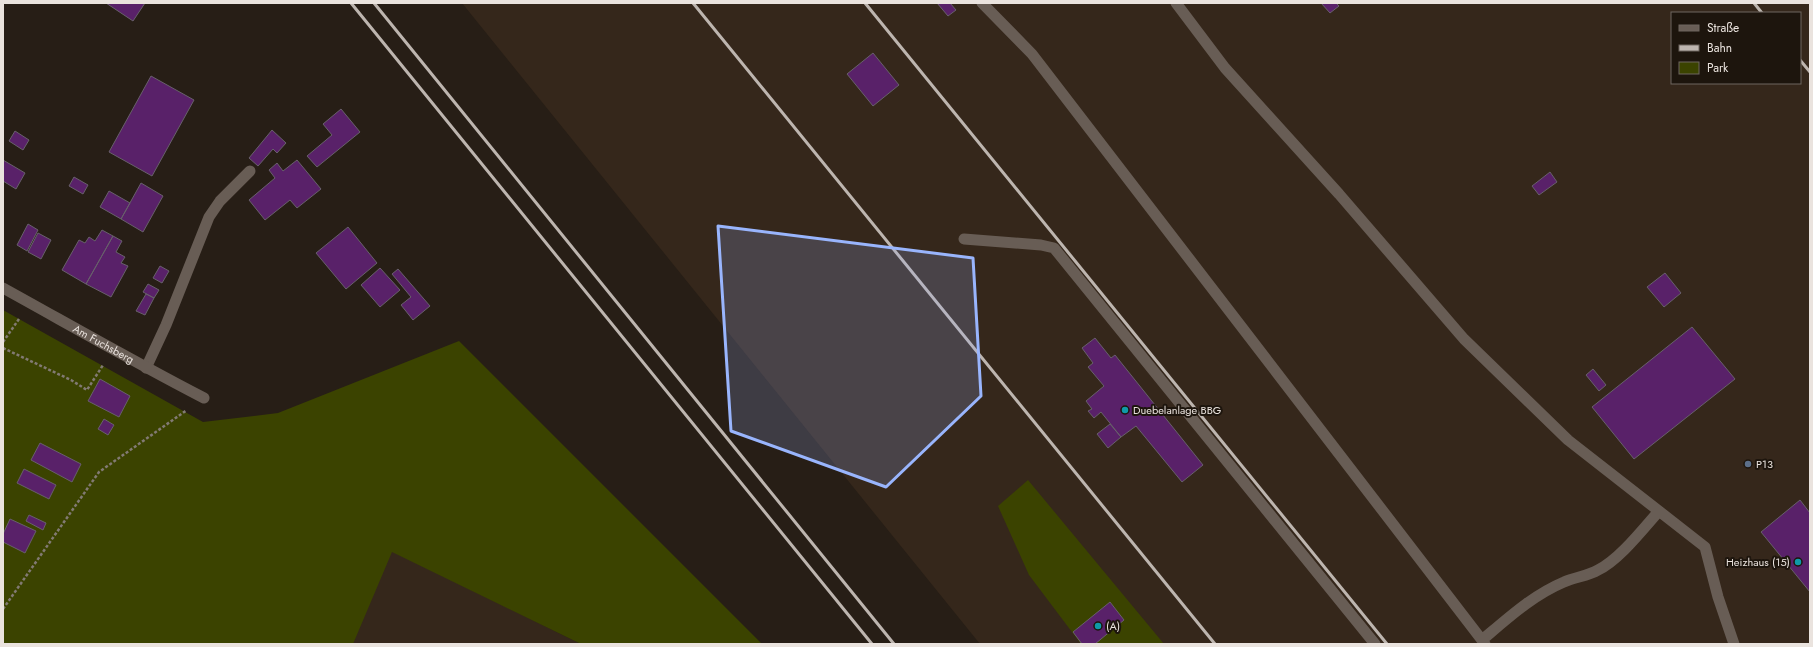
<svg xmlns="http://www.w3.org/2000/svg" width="1813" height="647" font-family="Jost,sans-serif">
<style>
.built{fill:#35271b;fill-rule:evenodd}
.green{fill:#3b4300}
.building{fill:#592169;stroke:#68606b}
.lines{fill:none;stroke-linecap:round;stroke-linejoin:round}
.path{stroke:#827a73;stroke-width:2.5;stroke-dasharray:3 2;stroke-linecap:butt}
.service{stroke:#685d55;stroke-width:11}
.minor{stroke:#685d55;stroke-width:11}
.rail{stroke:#bdb5af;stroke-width:3}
.marked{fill:#99b5fd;fill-opacity:0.2;stroke:#99b5fd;stroke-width:3;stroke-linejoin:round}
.culture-dot{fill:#0f9aa8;stroke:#1d150d;stroke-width:1.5}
.service-dot{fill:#5c6f8a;stroke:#1d150d;stroke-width:1.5}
.labels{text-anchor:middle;stroke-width:4;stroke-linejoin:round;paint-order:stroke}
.street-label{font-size:11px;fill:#eae3de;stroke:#1d150d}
.poi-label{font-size:11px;fill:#eae3de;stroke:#1d150d;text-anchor:start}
</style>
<rect width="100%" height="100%" fill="#271e16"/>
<path class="built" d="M 462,3 L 1810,3 L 1810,644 L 980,644 ZM 1672,13 L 1800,13 L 1800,83 L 1672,83 Z
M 392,551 L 581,644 L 226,644 Z"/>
<path class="green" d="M 3,310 L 203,422 L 278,413 L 459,341 L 762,644 L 581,644 L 392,552 L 353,644 L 3,644 Z
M 1028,480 L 1164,644 L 1081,644 L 1029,575 L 998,506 Z"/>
<path class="building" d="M 106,3 L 145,3 L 133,21 Z
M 937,3 L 950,3 L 956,10 L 948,16 Z
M 1321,3 L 1336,3 L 1339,6 L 1330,13 Z
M 873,53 L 899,85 L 873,106 L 847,74 Z
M 151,76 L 194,100 L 152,176 L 109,152 Z
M 341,109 L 360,132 L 317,167 L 307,156 L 332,135 L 323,124 Z
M 272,130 L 286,143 L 277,153 L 273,149 L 258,166 L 249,158 Z
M 15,131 L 29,140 L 23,150 L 9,141 Z
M 3,160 L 25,173 L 16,189 L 3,181 Z
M 297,160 L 321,189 L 297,208 L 290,200 L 265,220 L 249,200 L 275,178 L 269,170 L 277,163 L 283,171 Z
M 1550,172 L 1557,182 L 1539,195 L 1532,186 Z
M 74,177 L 88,185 L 83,194 L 69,186 Z
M 141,183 L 163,196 L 143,232 L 121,219 Z
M 109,191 L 130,203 L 121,219 L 100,207 Z
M 28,224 L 38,230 L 27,251 L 17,245 Z
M 348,227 L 377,263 L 346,289 L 316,253 Z
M 102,230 L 113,236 L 86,284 L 62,270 L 79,240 L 85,243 L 89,237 L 95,241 Z
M 38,233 L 51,240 L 41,259 L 28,252 Z
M 113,236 L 122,241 L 116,252 L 125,257 L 121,263 L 128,266 L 111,297 L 86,284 Z
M 160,266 L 169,271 L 162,283 L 153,278 Z
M 380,268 L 400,290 L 380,307 L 361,285 Z
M 398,269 L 430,306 L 413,320 L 401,305 L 411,297 L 392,274 Z
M 1665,273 L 1681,293 L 1664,307 L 1647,287 Z
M 148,284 L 159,290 L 154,298 L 143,292 Z
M 146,294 L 154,298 L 145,315 L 136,311 Z
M 1692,327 L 1735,379 L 1634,459 L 1592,407 Z
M 1095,338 L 1111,358 L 1115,355 L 1203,465 L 1182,482 L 1136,426 L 1121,437 L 1101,412 L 1094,418 L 1088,411 L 1092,409 L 1086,401 L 1104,386 L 1088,367 L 1093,363 L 1082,348 Z
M 1593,369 L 1606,385 L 1599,391 L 1586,375 Z
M 100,379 L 130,396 L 119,417 L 88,401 Z
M 104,419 L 114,425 L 108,435 L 98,429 Z
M 1110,424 L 1121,437 L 1108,448 L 1097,434 Z
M 40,443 L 81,464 L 72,482 L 31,460 Z
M 24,469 L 56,485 L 49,499 L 17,483 Z
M 1800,500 L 1810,513 L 1810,592 L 1761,532 Z
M 29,515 L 46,523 L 43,530 L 26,521 Z
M 10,519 L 36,531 L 25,553 L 3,542 L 3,534 Z
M 1110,602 L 1124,620 L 1095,644 L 1082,644 L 1073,632 Z"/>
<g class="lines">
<path class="path" d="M 3,342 L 19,319
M 3,348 L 71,380 L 87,390 L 103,365
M 3,609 L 99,472 L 187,410"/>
<path class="service" d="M 982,3 L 1032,54 L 1485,644
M 1176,3 L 1225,68 L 1339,194 L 1464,339 L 1568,440 L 1705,547 L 1718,597 L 1734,644
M 964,239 L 1041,245 L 1054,248 L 1375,644
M 146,368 L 166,325 L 209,217 L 220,201 L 250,171
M 1482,640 C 1508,618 1533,595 1564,582 C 1575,577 1588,576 1598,570 C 1619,560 1643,529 1659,511"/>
<path class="minor" id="s1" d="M 3,288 C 70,325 136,363 204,398"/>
<path class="rail" d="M 351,3 L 872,644
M 374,3 L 894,644
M 693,3 L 1215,644
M 865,3 L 1387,644
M 1754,3 L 1762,13
M 1800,60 L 1810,72"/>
</g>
<path class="marked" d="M 718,226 L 973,258 L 981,396 L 886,487 L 731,431 Z"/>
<g class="culture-dot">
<circle cx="1125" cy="410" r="4"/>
<circle cx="1798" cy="562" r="4"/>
<circle cx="1098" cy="626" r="4"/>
</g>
<circle class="service-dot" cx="1748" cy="464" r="4"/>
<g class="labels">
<g class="street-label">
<text dy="4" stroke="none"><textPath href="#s1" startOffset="115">Am Fuchsberg</textPath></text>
</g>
<g class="poi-label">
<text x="1133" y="414">Duebelanlage BBG</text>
<text x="1756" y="468">P13</text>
<text x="1790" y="566" text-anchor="end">Heizhaus (15)</text>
<text x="1106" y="630">(A)</text>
</g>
</g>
<rect width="1813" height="647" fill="none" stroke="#eae3de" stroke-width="8"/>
<rect x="1671" y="12" width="130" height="72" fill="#1d150d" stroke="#6f6761"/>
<rect x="1679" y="25" width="20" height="6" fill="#685d55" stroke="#6f6761"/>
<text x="1707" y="32" font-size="12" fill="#eae3de">Straße</text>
<rect x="1679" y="45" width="20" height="6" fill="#bdb5af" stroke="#6f6761"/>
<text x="1707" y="52" font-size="12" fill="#eae3de">Bahn</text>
<rect x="1679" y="62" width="20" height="12" fill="#3b4300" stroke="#6f6761"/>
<text x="1707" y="72" font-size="12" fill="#eae3de">Park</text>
</svg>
